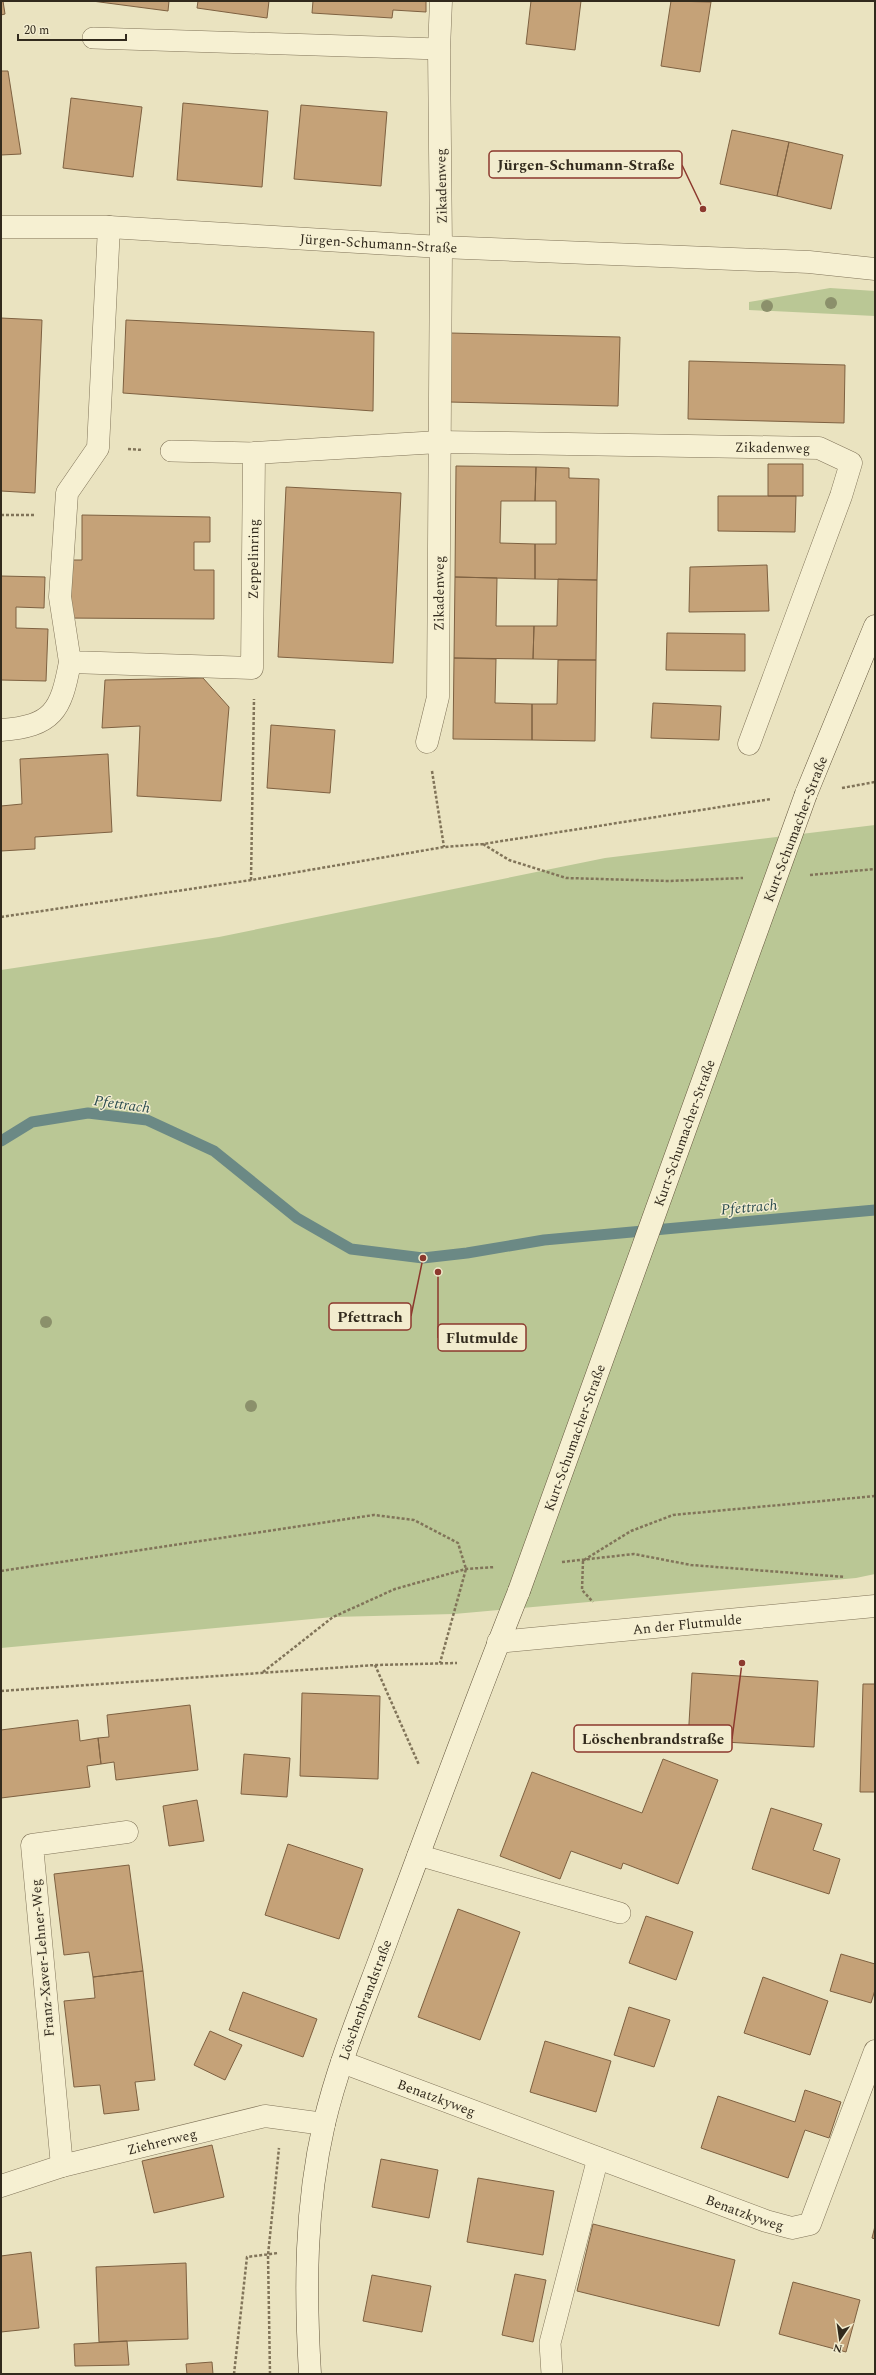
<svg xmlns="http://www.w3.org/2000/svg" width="876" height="2375" font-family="Spectral,serif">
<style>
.green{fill:#bac795}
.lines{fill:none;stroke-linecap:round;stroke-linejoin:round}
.stream{stroke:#6b8985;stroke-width:11}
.building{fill:#c5a278;stroke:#7e6141}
.lane-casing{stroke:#817459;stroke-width:22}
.street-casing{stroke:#817459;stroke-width:23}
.secondary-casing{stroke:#63553c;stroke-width:23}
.path{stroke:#817459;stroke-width:2.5;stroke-dasharray:3 2;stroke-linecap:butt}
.lane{stroke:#f6f0d2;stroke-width:21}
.street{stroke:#f6f0d2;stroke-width:22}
.secondary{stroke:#f6f0d2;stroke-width:22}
.secondary-bridge-casing{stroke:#63553c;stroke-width:23;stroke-linecap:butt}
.secondary-bridge{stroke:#f6f0d2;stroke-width:22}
.tree{fill:#8b906b}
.labels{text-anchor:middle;stroke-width:3;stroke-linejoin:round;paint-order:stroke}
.street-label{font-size:14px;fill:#322a1d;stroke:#f2ecce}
.water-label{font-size:15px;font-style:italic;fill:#2d4e51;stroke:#f2ecce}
.leader{fill:none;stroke:#8c392e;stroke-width:1.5}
.callout-dot{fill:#8c392e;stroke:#f2ecce;stroke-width:1.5}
.callout{fill:#f2ecce;stroke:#8c392e;stroke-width:1.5}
.callout-label{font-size:15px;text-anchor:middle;font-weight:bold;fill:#322a1d}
</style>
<rect width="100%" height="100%" fill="#eae3c0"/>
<path class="green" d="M 830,288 L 875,291 L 875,316 L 749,310 L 749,302 Z
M 875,825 L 875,1574 L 856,1578 L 454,1614 L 333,1617 L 1,1648 L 1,970 L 219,937 L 605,858 Z"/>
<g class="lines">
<path class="stream" d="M 1,1141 L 32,1122 L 88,1113 L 147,1120 L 214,1151 L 297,1218 L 351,1249 L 423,1258 L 467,1253 L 544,1240 L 875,1210"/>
</g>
<path class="building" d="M 1,1 L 3,1 L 5,14 L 1,15 Z
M 92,1 L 169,1 L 168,11 Z
M 198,1 L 269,1 L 267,18 L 197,8 Z
M 313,1 L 426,1 L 426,12 L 393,10 L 392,18 L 312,13 Z
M 531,1 L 581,1 L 575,50 L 526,44 Z
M 671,1 L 711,2 L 700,72 L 661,66 Z
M 1,71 L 8,71 L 21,154 L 1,155 Z
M 71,98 L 142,107 L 133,177 L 63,168 Z
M 183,103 L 268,111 L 262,187 L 177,180 Z
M 301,105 L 387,112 L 381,186 L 294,179 Z
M 732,130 L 789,142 L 777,196 L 720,184 Z
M 789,142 L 843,155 L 831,209 L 777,196 Z
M 1,318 L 42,320 L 35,493 L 1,491 Z
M 126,320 L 374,332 L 373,411 L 123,393 Z
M 450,333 L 620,337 L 618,406 L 449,402 Z
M 689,361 L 845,365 L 844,423 L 688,419 Z
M 768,464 L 803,464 L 803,496 L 768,496 Z
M 456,466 L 536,467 L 535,501 L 501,501 L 500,543 L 535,544 L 535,579 L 455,577 Z
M 536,467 L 569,468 L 569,478 L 599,479 L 597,580 L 535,579 L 535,544 L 556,544 L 556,501 L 535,501 Z
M 286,487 L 401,493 L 393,663 L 278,657 Z
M 718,496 L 796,496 L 795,532 L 718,531 Z
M 82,515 L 210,517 L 210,542 L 194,542 L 194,570 L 214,570 L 214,619 L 63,618 L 64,560 L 82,560 Z
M 767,565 L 769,611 L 689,612 L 690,567 Z
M 1,576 L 45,577 L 44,608 L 16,607 L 16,628 L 48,629 L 46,681 L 1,680 Z
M 455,577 L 497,578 L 496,626 L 534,626 L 533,659 L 454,658 Z
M 558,579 L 597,580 L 596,660 L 533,659 L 534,626 L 557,626 Z
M 667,633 L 745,634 L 745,671 L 666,670 Z
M 454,658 L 496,659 L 495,703 L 532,704 L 532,740 L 453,739 Z
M 558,660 L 596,660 L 595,741 L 532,740 L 532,704 L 557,704 Z
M 203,678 L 229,707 L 221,801 L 137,796 L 140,726 L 102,728 L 105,680 Z
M 653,703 L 721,706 L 719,740 L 651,738 Z
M 271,725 L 335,730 L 330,793 L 267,788 Z
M 108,754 L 112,832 L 35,837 L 35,849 L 1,851 L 1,806 L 22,804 L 20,759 Z
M 692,1673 L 818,1681 L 814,1747 L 688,1740 Z
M 863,1684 L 875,1684 L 875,1792 L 860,1792 Z
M 302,1693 L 380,1696 L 378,1779 L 300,1776 Z
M 190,1705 L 198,1770 L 116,1780 L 114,1762 L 101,1764 L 98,1738 L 109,1737 L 107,1715 Z
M 78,1720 L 80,1741 L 98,1738 L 101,1764 L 87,1766 L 90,1787 L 1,1798 L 1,1730 Z
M 244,1754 L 290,1758 L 287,1797 L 241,1794 Z
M 663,1759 L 718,1780 L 678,1884 L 623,1863 L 621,1869 L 571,1851 L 560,1879 L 500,1856 L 532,1772 L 642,1813 Z
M 197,1800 L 204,1841 L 169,1846 L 163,1806 Z
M 771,1808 L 822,1824 L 813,1850 L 840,1859 L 829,1894 L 752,1869 Z
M 288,1844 L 363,1869 L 339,1939 L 265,1915 Z
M 129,1865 L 143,1971 L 93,1977 L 89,1952 L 64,1955 L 54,1874 Z
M 458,1909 L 520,1932 L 480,2040 L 418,2017 Z
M 646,1916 L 693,1932 L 676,1980 L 629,1963 Z
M 841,1954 L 875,1964 L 875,1990 L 871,2003 L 830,1991 Z
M 143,1971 L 155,2080 L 135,2082 L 139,2110 L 104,2114 L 100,2085 L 74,2087 L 64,2001 L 95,1998 L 93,1977 Z
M 763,1977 L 828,2001 L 810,2055 L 744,2033 Z
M 243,1992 L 317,2019 L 303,2057 L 229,2030 Z
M 629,2007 L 670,2020 L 654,2067 L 614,2055 Z
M 210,2031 L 242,2045 L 225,2080 L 194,2065 Z
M 545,2041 L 611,2061 L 596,2112 L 530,2092 Z
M 805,2090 L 841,2102 L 829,2138 L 805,2130 L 788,2178 L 701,2148 L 718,2096 L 795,2122 Z
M 212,2145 L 224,2197 L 154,2213 L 142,2161 Z
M 381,2159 L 438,2170 L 429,2218 L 372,2207 Z
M 478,2178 L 554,2191 L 543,2255 L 467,2242 Z
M 593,2224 L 735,2260 L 719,2326 L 577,2291 Z
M 875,2226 L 875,2239 L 872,2238 Z
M 31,2252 L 39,2328 L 1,2332 L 1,2256 Z
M 186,2263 L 188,2339 L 99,2342 L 96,2267 Z
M 515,2274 L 546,2280 L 533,2342 L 502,2335 Z
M 372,2275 L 431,2286 L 422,2332 L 363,2321 Z
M 793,2282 L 860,2300 L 846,2352 L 779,2334 Z
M 127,2341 L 129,2365 L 75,2366 L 74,2344 Z
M 212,2362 L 213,2374 L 187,2374 L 186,2364 Z"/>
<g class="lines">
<g class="lane-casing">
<path id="lane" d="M 93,38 L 439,49
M 171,451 L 254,453
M 418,1855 L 620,1913
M 552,2374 L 550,2343 L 598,2158"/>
</g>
<g class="street-casing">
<g id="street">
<path id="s1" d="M 1,227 L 109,227 L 441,247 L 809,262 L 875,269"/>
<path id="s2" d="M 109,227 L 98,448 L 67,493 L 60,597 L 70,662 L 252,668 L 254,453 L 439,442 L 819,448 L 851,463 L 841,496 L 749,744"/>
<path d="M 1,730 C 53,726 61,711 70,662"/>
<path id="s3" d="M 427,742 L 438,697 L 441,247 L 439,49 L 441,1"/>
<path id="s4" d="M 498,1642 L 875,1606"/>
<path id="s5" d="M 342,2062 L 766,2221 L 792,2228 L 810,2224 L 875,2051"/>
<path d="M 62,2166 L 32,1845 L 127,1832"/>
<path id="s6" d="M 1,2186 L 62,2166 L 265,2116 L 324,2124"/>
</g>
</g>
<g class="secondary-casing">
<g id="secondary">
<path d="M 806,794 L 875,626"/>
<path id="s7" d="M 310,2374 C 305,2290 305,2207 324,2124 C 340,2056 369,1991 392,1926 C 434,1814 475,1701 519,1591"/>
</g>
</g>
<path class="path" d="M 128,449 L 143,450
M 1,515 L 34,515
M 432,771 L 444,847
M 842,788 L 875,782
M 483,844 L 509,860 L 566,878 L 669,881 L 743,878
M 810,875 L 875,869
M 251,880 L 254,699
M 1,917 L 251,880 L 444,847 L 483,844 L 771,799
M 584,1560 L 631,1531 L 673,1515 L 875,1496
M 583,1561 L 582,1590 L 593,1602
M 562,1562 L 634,1554 L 691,1565 L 845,1577
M 1,1571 L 374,1515 L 414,1520 L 458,1543 L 466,1569 L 440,1663
M 375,1665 L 419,1765
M 263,1672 L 333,1617 L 395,1589 L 466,1569 L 495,1567
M 1,1691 L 375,1665 L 457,1663
M 234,2374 L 247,2257 L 278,2253
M 270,2374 L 268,2255 L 279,2148"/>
<use href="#lane" class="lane"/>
<use href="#street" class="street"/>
<use href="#secondary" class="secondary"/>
<g class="secondary-bridge-casing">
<g id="secondary-bridge">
<path id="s8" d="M 519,1591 L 806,794"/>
</g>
</g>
<use href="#secondary-bridge" class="secondary-bridge"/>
</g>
<g class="tree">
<circle cx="831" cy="303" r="6"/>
<circle cx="767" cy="306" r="6"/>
<circle cx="46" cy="1322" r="6"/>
<circle cx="251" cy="1406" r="6"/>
</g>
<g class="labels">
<g class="street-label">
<text transform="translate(441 186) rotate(-91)" y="5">Zikadenweg</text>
<text dy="5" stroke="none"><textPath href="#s1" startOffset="378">Jürgen-Schumann-Straße</textPath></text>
<text dy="5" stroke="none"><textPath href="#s2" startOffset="1362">Zikadenweg</textPath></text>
<text dy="5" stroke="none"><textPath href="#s2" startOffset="737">Zeppelinring</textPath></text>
<text dy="5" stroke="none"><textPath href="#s3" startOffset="150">Zikadenweg</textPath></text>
<text transform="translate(795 829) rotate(-69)" y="5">Kurt-Schumacher-Straße</text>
<text dy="5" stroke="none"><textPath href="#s8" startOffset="487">Kurt-Schumacher-Straße</textPath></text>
<text dy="5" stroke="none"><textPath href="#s8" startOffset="163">Kurt-Schumacher-Straße</textPath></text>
<text dy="5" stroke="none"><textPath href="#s4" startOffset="190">An der Flutmulde</textPath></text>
<text transform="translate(42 1958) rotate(-95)" y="5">Franz-Xaver-Lehner-Weg</text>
<text dy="5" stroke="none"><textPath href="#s7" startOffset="382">Löschenbrandstraße</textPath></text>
<text dy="5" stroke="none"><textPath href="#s5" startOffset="101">Benatzkyweg</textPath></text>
<text dy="5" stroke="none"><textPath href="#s6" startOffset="167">Ziehrerweg</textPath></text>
<text dy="5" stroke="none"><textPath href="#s5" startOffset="430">Benatzkyweg</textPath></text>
</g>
<g class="water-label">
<text transform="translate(122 1104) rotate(8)" y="5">Pfettrach</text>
<text transform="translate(749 1207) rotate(-5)" y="5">Pfettrach</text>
</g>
</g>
<path class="leader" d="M703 209L682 165M423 1258L411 1316M438 1272L438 1338M742 1663L732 1739"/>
<g class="callout-dot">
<circle cx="703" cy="209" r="4"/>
<circle cx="423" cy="1258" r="4"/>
<circle cx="438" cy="1272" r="4"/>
<circle cx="742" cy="1663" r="4"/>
</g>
<g class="callout">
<rect x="489" y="151" width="193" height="27" rx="4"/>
<rect x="329" y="1303" width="82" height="27" rx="4"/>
<rect x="438" y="1324" width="88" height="27" rx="4"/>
<rect x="574" y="1725" width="158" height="27" rx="4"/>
</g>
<g class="callout-label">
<text x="586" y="170">Jürgen-Schumann-Straße</text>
<text x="370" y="1322">Pfettrach</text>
<text x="482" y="1343">Flutmulde</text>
<text x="653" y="1744">Löschenbrandstraße</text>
</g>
<rect width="876" height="2375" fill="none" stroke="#322a1d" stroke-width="4"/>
<g transform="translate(840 2339) rotate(193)" stroke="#f2ecce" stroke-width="3" paint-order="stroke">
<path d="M0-3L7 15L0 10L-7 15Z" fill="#322a1d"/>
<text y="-6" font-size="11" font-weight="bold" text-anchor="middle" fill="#322a1d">N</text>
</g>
<path d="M18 34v6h108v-6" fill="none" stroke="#322a1d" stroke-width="2"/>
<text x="24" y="34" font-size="12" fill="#322a1d" stroke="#f2ecce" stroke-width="3" paint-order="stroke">20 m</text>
</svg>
